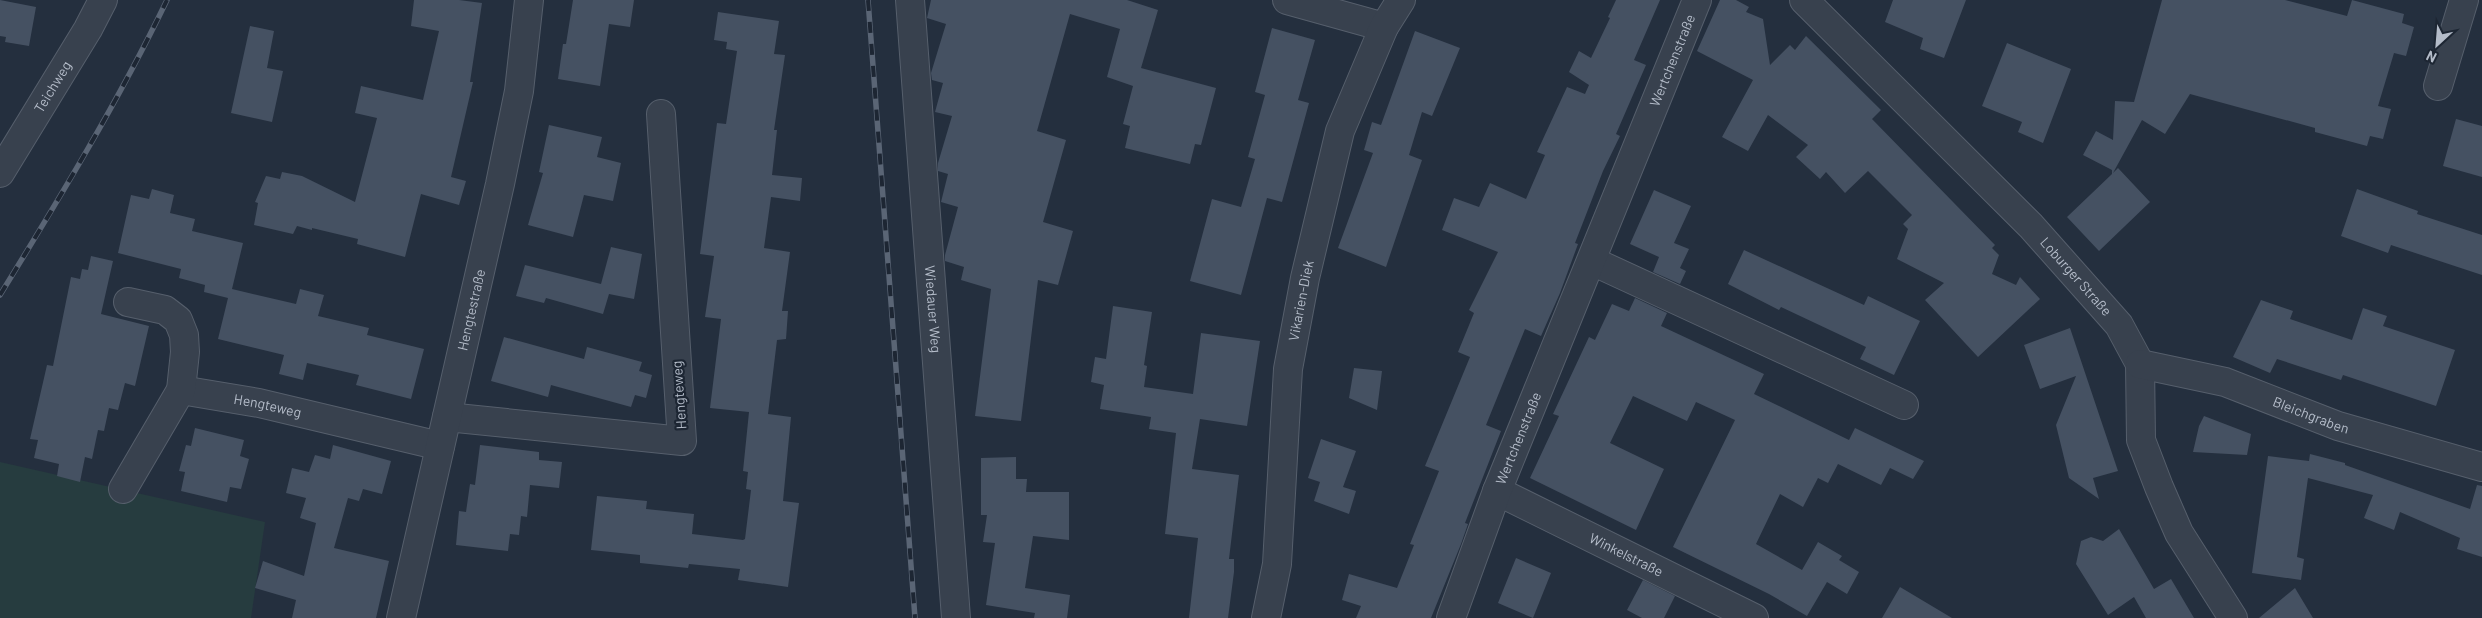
<svg xmlns="http://www.w3.org/2000/svg" width="2482" height="618" font-family="Barlow,sans-serif">
<style>
.green{fill:#263c3f}
.building{fill:#455162}
.lines{fill:none;stroke-linecap:round;stroke-linejoin:round}
.minor-casing{stroke:#565f6c;stroke-width:30}
.minor{stroke:#38414e;stroke-width:28}
.rail-casing{stroke:#5a6575;stroke-width:5.5}
.rail{stroke:#1d2633;stroke-width:4;stroke-dasharray:11;stroke-linecap:butt}
.labels{text-anchor:middle;stroke-width:4.5;stroke-linejoin:round;paint-order:stroke}
.street-label{font-size:14px;fill:#b4bcc9;stroke:#1d2633}
</style>
<rect width="100%" height="100%" fill="#242f3e"/>
<path class="green" d="M 0,462 L 265,522 L 251,618 L 0,618 Z"/>
<path class="building" d="M 0,0 L 36,7 L 29,46 L 5,42 L 6,37 L 0,36 Z
M 414,0 L 459,0 L 482,3 L 470,82 L 473,82 L 451,177 L 466,181 L 459,205 L 421,194 L 405,257 L 357,244 L 358,239 L 312,228 L 312,230 L 297,226 L 293,234 L 254,225 L 258,203 L 255,202 L 266,176 L 280,179 L 282,172 L 302,176 L 355,202 L 377,118 L 355,113 L 361,86 L 423,100 L 439,31 L 411,26 Z
M 573,0 L 634,0 L 630,27 L 609,24 L 600,86 L 558,79 L 563,44 L 566,44 Z
M 931,0 L 1127,0 L 1158,10 L 1141,68 L 1216,88 L 1201,145 L 1195,144 L 1190,164 L 1125,148 L 1130,126 L 1123,124 L 1133,86 L 1107,77 L 1120,29 L 1070,14 L 1037,131 L 1066,140 L 1043,222 L 1073,231 L 1058,285 L 1038,280 L 1021,421 L 975,416 L 991,289 L 961,280 L 964,267 L 945,261 L 945,255 L 958,207 L 941,202 L 948,174 L 938,171 L 938,163 L 952,116 L 935,112 L 943,83 L 932,80 L 931,73 L 946,24 L 927,18 Z
M 1616,0 L 1660,0 L 1634,60 L 1646,65 L 1616,134 L 1620,136 L 1603,171 L 1575,243 L 1578,244 L 1560,293 L 1541,336 L 1525,329 L 1486,425 L 1501,431 L 1465,523 L 1468,524 L 1461,544 L 1431,618 L 1356,618 L 1361,606 L 1342,600 L 1349,574 L 1397,588 L 1414,545 L 1410,544 L 1439,471 L 1425,466 L 1470,357 L 1458,352 L 1474,313 L 1469,310 L 1498,252 L 1442,230 L 1454,198 L 1479,207 L 1490,183 L 1526,199 L 1545,155 L 1537,152 L 1567,87 L 1585,94 L 1589,85 L 1569,72 L 1579,51 L 1591,58 L 1610,18 L 1608,17 Z
M 1720,0 L 1736,0 L 1749,7 L 1746,12 L 1763,19 L 1770,65 L 1790,45 L 1795,50 L 1806,36 L 1881,110 L 1872,119 L 1995,245 L 1992,248 L 1999,255 L 1992,274 L 2016,285 L 2020,277 L 2040,299 L 1978,357 L 1925,300 L 1944,283 L 1897,259 L 1908,229 L 1903,224 L 1912,215 L 1868,171 L 1845,193 L 1826,172 L 1820,179 L 1796,157 L 1808,145 L 1768,115 L 1748,151 L 1722,137 L 1753,80 L 1697,51 Z
M 1893,0 L 1966,0 L 1944,58 L 1920,49 L 1923,38 L 1885,22 Z
M 2162,0 L 2285,0 L 2347,16 L 2352,0 L 2404,14 L 2402,23 L 2414,27 L 2406,56 L 2394,53 L 2378,106 L 2391,109 L 2383,139 L 2370,136 L 2367,146 L 2315,132 L 2315,128 L 2190,94 L 2165,134 L 2142,120 L 2113,173 L 2118,168 L 2150,202 L 2099,251 L 2067,217 L 2112,174 L 2112,170 L 2083,155 L 2096,131 L 2113,140 L 2115,101 L 2134,102 Z
M 718,12 L 779,21 L 774,54 L 785,55 L 774,130 L 777,130 L 772,175 L 802,178 L 800,201 L 771,197 L 764,248 L 790,252 L 782,311 L 788,311 L 786,339 L 777,340 L 768,414 L 791,417 L 783,501 L 799,503 L 788,587 L 738,580 L 740,569 L 689,564 L 688,568 L 640,563 L 640,555 L 591,550 L 597,496 L 647,501 L 646,509 L 694,514 L 692,534 L 743,540 L 745,539 L 751,490 L 746,489 L 748,472 L 743,471 L 749,412 L 710,408 L 721,319 L 705,317 L 714,256 L 700,254 L 717,123 L 726,124 L 737,51 L 726,49 L 727,42 L 714,40 Z
M 250,26 L 274,31 L 267,68 L 283,71 L 272,122 L 231,113 Z
M 1272,28 L 1315,40 L 1298,100 L 1309,103 L 1282,202 L 1267,198 L 1241,295 L 1190,281 L 1212,199 L 1241,207 L 1255,159 L 1248,157 L 1265,95 L 1255,92 Z
M 1415,31 L 1460,48 L 1432,116 L 1422,112 L 1409,155 L 1422,160 L 1386,267 L 1338,248 L 1373,153 L 1364,150 L 1372,122 L 1381,125 Z
M 2007,43 L 2071,69 L 2043,143 L 2018,132 L 2022,122 L 1982,106 Z
M 2456,119 L 2482,126 L 2482,177 L 2443,166 Z
M 549,125 L 602,137 L 597,157 L 621,163 L 613,201 L 584,195 L 573,237 L 528,225 L 543,173 L 539,172 Z
M 152,189 L 174,195 L 170,213 L 195,219 L 192,231 L 243,243 L 232,289 L 296,304 L 300,289 L 324,295 L 318,316 L 369,328 L 367,335 L 424,349 L 411,399 L 356,385 L 359,375 L 307,363 L 303,380 L 279,374 L 284,355 L 218,339 L 228,298 L 204,292 L 205,285 L 179,278 L 181,269 L 118,253 L 131,195 L 149,199 Z
M 2357,189 L 2418,211 L 2417,214 L 2482,235 L 2482,275 L 2391,245 L 2388,253 L 2341,236 Z
M 1654,190 L 1691,206 L 1674,243 L 1689,249 L 1680,268 L 1686,271 L 1680,284 L 1653,272 L 1659,257 L 1630,244 Z
M 611,247 L 642,254 L 634,299 L 609,294 L 603,314 L 546,298 L 544,303 L 516,296 L 525,265 L 601,284 Z
M 1744,250 L 1864,305 L 1868,296 L 1920,321 L 1894,375 L 1860,359 L 1866,347 L 1781,307 L 1779,310 L 1728,284 Z
M 91,256 L 113,261 L 101,314 L 149,326 L 135,386 L 125,383 L 118,410 L 109,408 L 104,431 L 98,430 L 92,459 L 85,457 L 80,482 L 57,476 L 59,464 L 34,458 L 38,440 L 30,439 L 47,365 L 53,366 L 71,277 L 80,279 L 82,269 L 88,270 Z
M 1635,298 L 1667,313 L 1661,326 L 1764,374 L 1754,394 L 1849,440 L 1855,428 L 1924,461 L 1913,479 L 1890,468 L 1881,485 L 1838,464 L 1828,483 L 1818,478 L 1803,507 L 1780,494 L 1756,544 L 1802,570 L 1818,542 L 1842,556 L 1839,560 L 1859,572 L 1847,594 L 1827,582 L 1807,616 L 1769,594 L 1673,547 L 1735,420 L 1696,402 L 1687,421 L 1633,396 L 1610,443 L 1664,469 L 1636,530 L 1530,478 L 1559,416 L 1553,414 L 1589,337 L 1595,340 L 1612,304 L 1629,311 Z
M 2261,300 L 2293,311 L 2290,319 L 2352,340 L 2363,308 L 2387,316 L 2383,326 L 2455,350 L 2436,406 L 2343,375 L 2341,380 L 2277,359 L 2270,373 L 2233,357 Z
M 1113,306 L 1152,312 L 1144,365 L 1147,366 L 1144,387 L 1193,394 L 1201,333 L 1260,341 L 1247,426 L 1200,419 L 1192,469 L 1239,475 L 1229,559 L 1234,559 L 1234,572 L 1228,618 L 1189,618 L 1198,538 L 1165,534 L 1176,433 L 1149,429 L 1151,417 L 1100,409 L 1104,385 L 1091,382 L 1095,357 L 1106,359 Z
M 2070,328 L 2118,471 L 2093,478 L 2099,499 L 2069,478 L 2056,425 L 2076,376 L 2040,389 L 2024,345 Z
M 504,337 L 584,359 L 587,347 L 642,362 L 639,371 L 652,375 L 646,398 L 635,395 L 631,407 L 551,385 L 548,397 L 491,381 Z
M 1354,368 L 1382,371 L 1377,410 L 1349,398 Z
M 2204,416 L 2251,434 L 2247,455 L 2193,452 L 2199,426 Z
M 195,428 L 244,440 L 240,456 L 249,459 L 241,489 L 230,487 L 227,502 L 181,491 L 185,472 L 179,471 L 186,445 L 191,446 Z
M 1321,439 L 1356,451 L 1343,487 L 1356,491 L 1349,514 L 1314,501 L 1320,482 L 1308,478 Z
M 333,445 L 391,461 L 382,494 L 363,489 L 359,501 L 348,498 L 334,548 L 389,561 L 376,618 L 292,618 L 296,600 L 255,588 L 263,561 L 304,576 L 316,523 L 300,518 L 306,498 L 286,493 L 292,468 L 309,472 L 315,455 L 330,459 Z
M 480,445 L 539,452 L 539,460 L 562,462 L 559,488 L 530,485 L 527,517 L 521,516 L 519,535 L 510,534 L 508,551 L 456,545 L 459,511 L 466,512 L 470,484 L 475,485 Z
M 2310,454 L 2345,463 L 2345,465 L 2470,509 L 2477,485 L 2482,486 L 2482,557 L 2457,549 L 2460,538 L 2400,512 L 2394,530 L 2364,518 L 2373,495 L 2308,478 L 2297,557 L 2304,559 L 2301,580 L 2252,573 L 2268,456 L 2309,461 Z
M 1016,457 L 1016,479 L 1027,479 L 1026,492 L 1069,492 L 1069,540 L 1033,536 L 1025,588 L 1070,595 L 1067,618 L 1034,618 L 1035,613 L 986,605 L 995,543 L 983,542 L 987,515 L 981,515 L 981,458 Z
M 2119,529 L 2154,589 L 2171,579 L 2194,618 L 2146,618 L 2134,597 L 2108,615 L 2076,564 L 2081,541 L 2091,537 L 2103,541 Z
M 1516,558 L 1551,573 L 1533,618 L 1498,603 Z
M 1643,580 L 1675,596 L 1664,618 L 1642,618 L 1627,610 Z
M 1900,587 L 1952,618 L 1882,618 Z
M 2295,588 L 2313,618 L 2259,618 Z"/>
<g class="lines">
<g class="minor-casing">
<g id="minor">
<path id="s1" d="M 910,0 L 956,618"/>
<path d="M 1287,0 L 1384,27"/>
<path id="s2" d="M 1804,0 L 2031,226 L 2119,325 L 2140,364 L 2141,440 L 2159,487 L 2179,533 L 2233,618"/>
<path d="M 2438,86 L 2464,0"/>
<path id="s3" d="M 0,173 L 88,29 L 103,0"/>
<path d="M 1592,261 L 1904,405"/>
<path id="s4" d="M 2140,364 L 2225,382 L 2338,426 L 2482,467"/>
<path id="s5" d="M 181,390 L 259,403 L 440,446"/>
<path d="M 447,417 L 682,441 L 661,114"/>
<path d="M 123,489 L 181,390 L 185,352 L 184,335 L 178,320 L 165,310 L 128,302"/>
<path id="s6" d="M 1497,491 L 1754,618"/>
<path id="s7" d="M 401,618 L 500,184 L 519,91 L 529,0"/>
<path id="s8" d="M 1266,618 L 1277,564 L 1288,369 L 1305,278 L 1340,131 L 1384,27 L 1401,0"/>
<path id="s9" d="M 1451,618 L 1497,491 L 1697,0"/>
</g>
</g>
<use href="#minor" class="minor"/>
<g class="rail-casing">
<path id="rail" d="M 868,0 L 915,618
M 0,295 C 59,199 118,102 167,0"/>
</g>
<use href="#rail" class="rail"/>
</g>
<g class="labels">
<g class="street-label">
<text dy="5" stroke="none"><textPath href="#s9" startOffset="600">Wertchenstraße</textPath></text>
<text dy="5" stroke="none"><textPath href="#s3" startOffset="101">Teichweg</textPath></text>
<text dy="5" stroke="none"><textPath href="#s2" startOffset="388">Loburger Straße</textPath></text>
<text dy="5" stroke="none"><textPath href="#s8" startOffset="320">Vikarien-Diek</textPath></text>
<text dy="5" stroke="none"><textPath href="#s1" startOffset="310">Wiedauer Weg</textPath></text>
<text dy="5" stroke="none"><textPath href="#s7" startOffset="316">Hengtestraße</textPath></text>
<text transform="translate(679 395) rotate(-94)" y="5">Hengteweg</text>
<text dy="5" stroke="none"><textPath href="#s5" startOffset="88">Hengteweg</textPath></text>
<text dy="5" stroke="none"><textPath href="#s4" startOffset="179">Bleichgraben</textPath></text>
<text dy="5" stroke="none"><textPath href="#s9" startOffset="192">Wertchenstraße</textPath></text>
<text dy="5" stroke="none"><textPath href="#s6" startOffset="144">Winkelstraße</textPath></text>
</g>
</g>
<g transform="translate(2437 45) rotate(206)" stroke="#1d2633" stroke-width="4" paint-order="stroke">
<path d="M0-4L9 19L0 12L-9 19Z" fill="#b4bcc9"/>
<text y="-8" font-size="14" font-weight="bold" text-anchor="middle" fill="#b4bcc9">N</text>
</g>
</svg>
